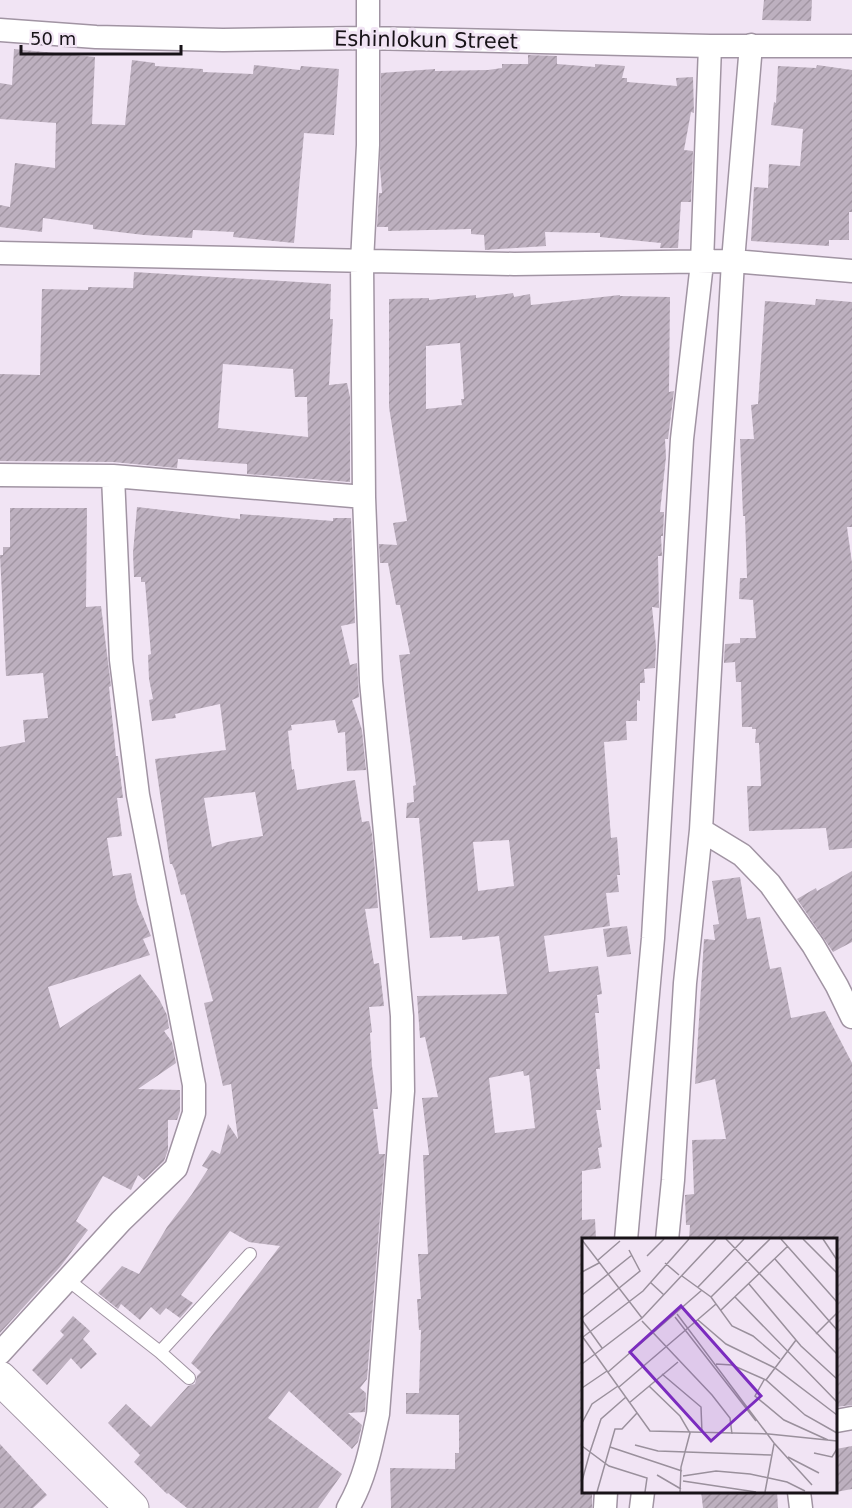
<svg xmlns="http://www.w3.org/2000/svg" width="852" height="1508" font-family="'DejaVu Sans',sans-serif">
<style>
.building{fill:url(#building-hatch);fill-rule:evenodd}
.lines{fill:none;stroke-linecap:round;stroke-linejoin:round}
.lane-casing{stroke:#a194a3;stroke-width:14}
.street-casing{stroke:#a194a3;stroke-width:25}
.secondary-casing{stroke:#a194a3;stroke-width:35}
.lane{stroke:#fff;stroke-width:12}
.street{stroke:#fff;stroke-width:22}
.secondary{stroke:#fff;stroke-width:33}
.labels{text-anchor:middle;stroke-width:6;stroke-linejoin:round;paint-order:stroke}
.street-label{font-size:21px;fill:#181318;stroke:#f1e4f4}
.inset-road{fill:none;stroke:#9a909c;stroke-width:1.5}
.view{fill:#7b2cbf;fill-opacity:0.15;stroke:#7b2cbf;stroke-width:3}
.inset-edge{fill:none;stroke:#181318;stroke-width:3}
</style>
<defs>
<pattern id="building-hatch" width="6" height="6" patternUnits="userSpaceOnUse" patternTransform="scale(1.5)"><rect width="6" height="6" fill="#bdb0bf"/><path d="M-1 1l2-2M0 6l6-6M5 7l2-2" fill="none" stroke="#a296a3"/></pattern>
</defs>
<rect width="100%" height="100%" fill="#f1e4f4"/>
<path class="building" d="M 764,0 L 812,0 L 811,21 L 762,20 Z
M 14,49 L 95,57 L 92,124 L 125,125 L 132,60 L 155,63 L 155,66 L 203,69 L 203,72 L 253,74 L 254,65 L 300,70 L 301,66 L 339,69 L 334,135 L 304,133 L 294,243 L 233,237 L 234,232 L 193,230 L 192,238 L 144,235 L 93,229 L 93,225 L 43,218 L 42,232 L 0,227 L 0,205 L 10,207 L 15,163 L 55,168 L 56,123 L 0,119 L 0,83 L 12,85 Z
M 528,55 L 557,56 L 557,64 L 595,67 L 595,64 L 625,66 L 622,78 L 627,78 L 627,82 L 677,86 L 676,78 L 693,77 L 694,113 L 691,112 L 684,150 L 693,151 L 691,202 L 681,202 L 678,248 L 660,248 L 661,243 L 600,237 L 600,233 L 545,232 L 546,246 L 485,250 L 484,235 L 471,234 L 471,229 L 388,231 L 388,227 L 377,227 L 379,193 L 382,193 L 380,168 L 381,73 L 435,69 L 435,71 L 488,70 L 502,68 L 502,64 L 528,64 Z
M 817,65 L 852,70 L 852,212 L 849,212 L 849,240 L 829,240 L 829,246 L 751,241 L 754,187 L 768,188 L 769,164 L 800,166 L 803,129 L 771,125 L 774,102 L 776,103 L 778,66 L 816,68 Z
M 134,272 L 331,284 L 330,319 L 333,319 L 329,385 L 347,383 L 350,397 L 350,482 L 247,474 L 247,464 L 178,459 L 177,468 L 113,462 L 0,461 L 0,374 L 40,375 L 42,289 L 88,290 L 88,287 L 133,288 ZM 223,364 L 293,369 L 295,397 L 307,397 L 308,437 L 218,428 Z
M 513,293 L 514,297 L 530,294 L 531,305 L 620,295 L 620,296 L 670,297 L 669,392 L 674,391 L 668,439 L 665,439 L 666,457 L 660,512 L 664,512 L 663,536 L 661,536 L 662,556 L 658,556 L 659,608 L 652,607 L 656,646 L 655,668 L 644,669 L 645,683 L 640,683 L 640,701 L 637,700 L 637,721 L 626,721 L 627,740 L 604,742 L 611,838 L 617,837 L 620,875 L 617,875 L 619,892 L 606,893 L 610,926 L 544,936 L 549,972 L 598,966 L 602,994 L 597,995 L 599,1013 L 595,1013 L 600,1069 L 596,1069 L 601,1110 L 596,1110 L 602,1147 L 598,1148 L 601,1168 L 582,1171 L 582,1220 L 595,1219 L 596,1239 L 584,1239 L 584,1491 L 592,1491 L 592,1508 L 391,1508 L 390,1468 L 455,1469 L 455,1453 L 459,1453 L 459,1415 L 406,1414 L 406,1393 L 419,1393 L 421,1330 L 419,1330 L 417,1299 L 421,1299 L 418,1254 L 428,1254 L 423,1155 L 429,1155 L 422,1098 L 438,1097 L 425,1037 L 420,1038 L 417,996 L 507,994 L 499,936 L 462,940 L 462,936 L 430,938 L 419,818 L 406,818 L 407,803 L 414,802 L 413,786 L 416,785 L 399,655 L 410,654 L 400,605 L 396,605 L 388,563 L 380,563 L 379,544 L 397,545 L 393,523 L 407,521 L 389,407 L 389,299 L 429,298 L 429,300 L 476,295 L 476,298 ZM 460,343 L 464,399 L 461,399 L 462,405 L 426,409 L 426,346 ZM 509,840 L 514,886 L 478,891 L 473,842 ZM 523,1071 L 524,1076 L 529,1075 L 535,1128 L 495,1133 L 489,1078 Z
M 816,299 L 852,302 L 852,527 L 847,527 L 852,563 L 852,848 L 829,850 L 826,828 L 749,831 L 747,786 L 761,786 L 759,743 L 755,743 L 756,729 L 752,729 L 752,727 L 742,727 L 741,682 L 736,682 L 735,662 L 724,663 L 724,659 L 725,644 L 740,643 L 740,638 L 756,638 L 753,600 L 739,599 L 740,578 L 747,578 L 745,516 L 743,516 L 740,439 L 754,439 L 751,405 L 758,404 L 765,301 L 815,305 Z
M 137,507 L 240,519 L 240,514 L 333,521 L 333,518 L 351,518 L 355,623 L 341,626 L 350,665 L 357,663 L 359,697 L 352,700 L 362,730 L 366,770 L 347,771 L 345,732 L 338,733 L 335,720 L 291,725 L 292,730 L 288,731 L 292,770 L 294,769 L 297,790 L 355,780 L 362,822 L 369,821 L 372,834 L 378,908 L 365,909 L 374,964 L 379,963 L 384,1006 L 369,1007 L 372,1032 L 370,1033 L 372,1066 L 378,1109 L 373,1109 L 379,1154 L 385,1154 L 367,1379 L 360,1388 L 366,1393 L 365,1412 L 348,1413 L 362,1425 L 358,1442 L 352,1449 L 289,1391 L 268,1418 L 342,1474 L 318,1508 L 187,1508 L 168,1493 L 167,1494 L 134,1462 L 140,1455 L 108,1423 L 126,1404 L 151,1427 L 188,1386 L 195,1384 L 197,1376 L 201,1372 L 191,1363 L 280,1246 L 249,1242 L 230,1231 L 181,1295 L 193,1303 L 180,1318 L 166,1308 L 160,1315 L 151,1307 L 140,1320 L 121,1304 L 118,1309 L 98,1293 L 122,1266 L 139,1274 L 167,1227 L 192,1194 L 208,1169 L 202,1166 L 212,1150 L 220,1154 L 228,1124 L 238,1139 L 231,1084 L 223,1086 L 204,1003 L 213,1001 L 185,894 L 181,895 L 175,871 L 172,864 L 170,864 L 155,759 L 226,750 L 220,704 L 175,714 L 176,718 L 152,721 L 149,700 L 153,699 L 149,679 L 148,655 L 151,654 L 145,582 L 141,582 L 141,577 L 134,577 L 133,553 ZM 255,792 L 263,836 L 227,842 L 212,847 L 204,798 Z
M 10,508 L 87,508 L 86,607 L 101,606 L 111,686 L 109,687 L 116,756 L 118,756 L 123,798 L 117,798 L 122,836 L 107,838 L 113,876 L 131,873 L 137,902 L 151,936 L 143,939 L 150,955 L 48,987 L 60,1028 L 140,974 L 159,999 L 167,1015 L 169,1028 L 164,1031 L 172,1042 L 176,1063 L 138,1089 L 180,1090 L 180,1111 L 177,1120 L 168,1120 L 168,1150 L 164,1161 L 144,1180 L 138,1175 L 131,1190 L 103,1176 L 76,1221 L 88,1230 L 60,1267 L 0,1333 L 0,747 L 25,742 L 23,720 L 48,718 L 43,673 L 6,676 L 0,555 L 3,555 L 3,547 L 10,547 Z
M 852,871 L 852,942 L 833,952 L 797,899 L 816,888 L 817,891 Z
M 740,877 L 747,919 L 760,917 L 770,969 L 781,967 L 791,1018 L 825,1011 L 852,1063 L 852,1405 L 836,1407 L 836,1239 L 689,1239 L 690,1225 L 686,1225 L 685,1195 L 694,1194 L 692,1140 L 726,1139 L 715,1079 L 695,1084 L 704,939 L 715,940 L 713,925 L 719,924 L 712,881 Z
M 627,926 L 631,954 L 607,957 L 603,929 Z
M 73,1316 L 90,1331 L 83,1339 L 97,1354 L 81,1369 L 71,1358 L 47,1385 L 32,1370 L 64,1335 L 60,1331 Z
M 0,1444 L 47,1495 L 33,1508 L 0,1508 Z
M 852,1446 L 852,1489 L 836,1492 L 836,1449 Z
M 701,1491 L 777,1491 L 778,1508 L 703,1508 Z"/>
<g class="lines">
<g class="lane-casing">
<path id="lane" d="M 68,1280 L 160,1352 L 189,1378
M 160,1352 L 250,1254"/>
</g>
<g class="street-casing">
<path id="street" d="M 0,30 L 96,37 L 223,40 L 367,38 L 710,46 L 852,46
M 0,253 L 514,264 L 733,261 L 852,271
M 0,475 L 113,476 L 364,497
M 701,830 L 742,855 L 770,884 L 813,945 L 837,986 L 852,1017
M 626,1240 L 653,938 L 682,439 L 702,263 L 710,46
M 667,1240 L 673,1180 L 685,983 L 701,830 L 733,261 L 751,45
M 0,1353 L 121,1221 L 176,1168 L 194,1113 L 194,1085 L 138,795 L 121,660 L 113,476
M 836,1421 L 852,1418
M 799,1492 L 801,1508
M 348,1508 C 365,1479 371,1447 378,1414 L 403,1091 L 402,1016 L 371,681 L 364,497 L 362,262 L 368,145 L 368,0
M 605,1508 L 606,1492
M 641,1508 L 643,1492"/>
</g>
<g class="secondary-casing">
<path id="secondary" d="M 0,1378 L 132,1508"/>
</g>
<use href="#lane" class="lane"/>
<use href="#street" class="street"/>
<use href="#secondary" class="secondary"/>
</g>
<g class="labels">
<g class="street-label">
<text transform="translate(426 40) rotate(1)" y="7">Eshinlokun Street</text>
</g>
</g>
<g transform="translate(582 1238)">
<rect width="255" height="255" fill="#f1e4f4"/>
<path class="inset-road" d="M 144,1 L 255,116M 199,1 L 255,64M 221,1 L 255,35M 241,1 L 255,22M 0,2 L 60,80M 65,18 L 82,1M 193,21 L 255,92M 16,22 L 38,3M 83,25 L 97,37M 0,34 L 17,25M 100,38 L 129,59 L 150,88 L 171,98 L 198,121M 68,44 L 82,57M 167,46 L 219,108 L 255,141M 116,49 L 162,1M 0,57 L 50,17M 129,59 L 188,1M 153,59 L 255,164M 139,72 L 206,8M 95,76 L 192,205 L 230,247M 93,79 L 174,183M 0,80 L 58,33 L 47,12M 0,82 L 20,110M 116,82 L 144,106 L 193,130 L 255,177M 60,83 L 130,157 L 148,180 L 150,196M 234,96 L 255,75M 0,98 L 68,193 L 187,196 L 255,203M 1,99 L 61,53 L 107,1M 0,126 L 60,80 L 134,1M 134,126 L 150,127 L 184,142 L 223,177 L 255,195M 26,134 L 120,52M 80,136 L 119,169 L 120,195M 182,142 L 173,158 L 202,182 L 246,202M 184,142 L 214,102M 67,148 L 98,178 L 108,195 L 99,229 L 98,254M 37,149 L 134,66M 0,150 L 25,133M 44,159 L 19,181 L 8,214 L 27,228 L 65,240 L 63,254M 47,165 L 96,124M 0,185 L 10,166 L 36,148M 53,207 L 76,213 L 189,217M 0,208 L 8,214 L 0,243M 28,209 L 100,233M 232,215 L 250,219 L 255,211M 206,219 L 237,235M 75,237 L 99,251M 101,238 L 134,233 L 168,236 L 205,244 L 223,253M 101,243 L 174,254M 15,254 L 33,191 L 40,191 L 55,175M 183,254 L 192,206"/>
<path class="view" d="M 99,68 L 179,158 L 129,203 L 48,114 Z"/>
<rect width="255" height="255" class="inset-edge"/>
</g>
<path d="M21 45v9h160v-9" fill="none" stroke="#181318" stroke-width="3"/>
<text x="30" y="45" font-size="18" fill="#181318" stroke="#f1e4f4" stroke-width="4.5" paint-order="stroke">50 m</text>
</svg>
